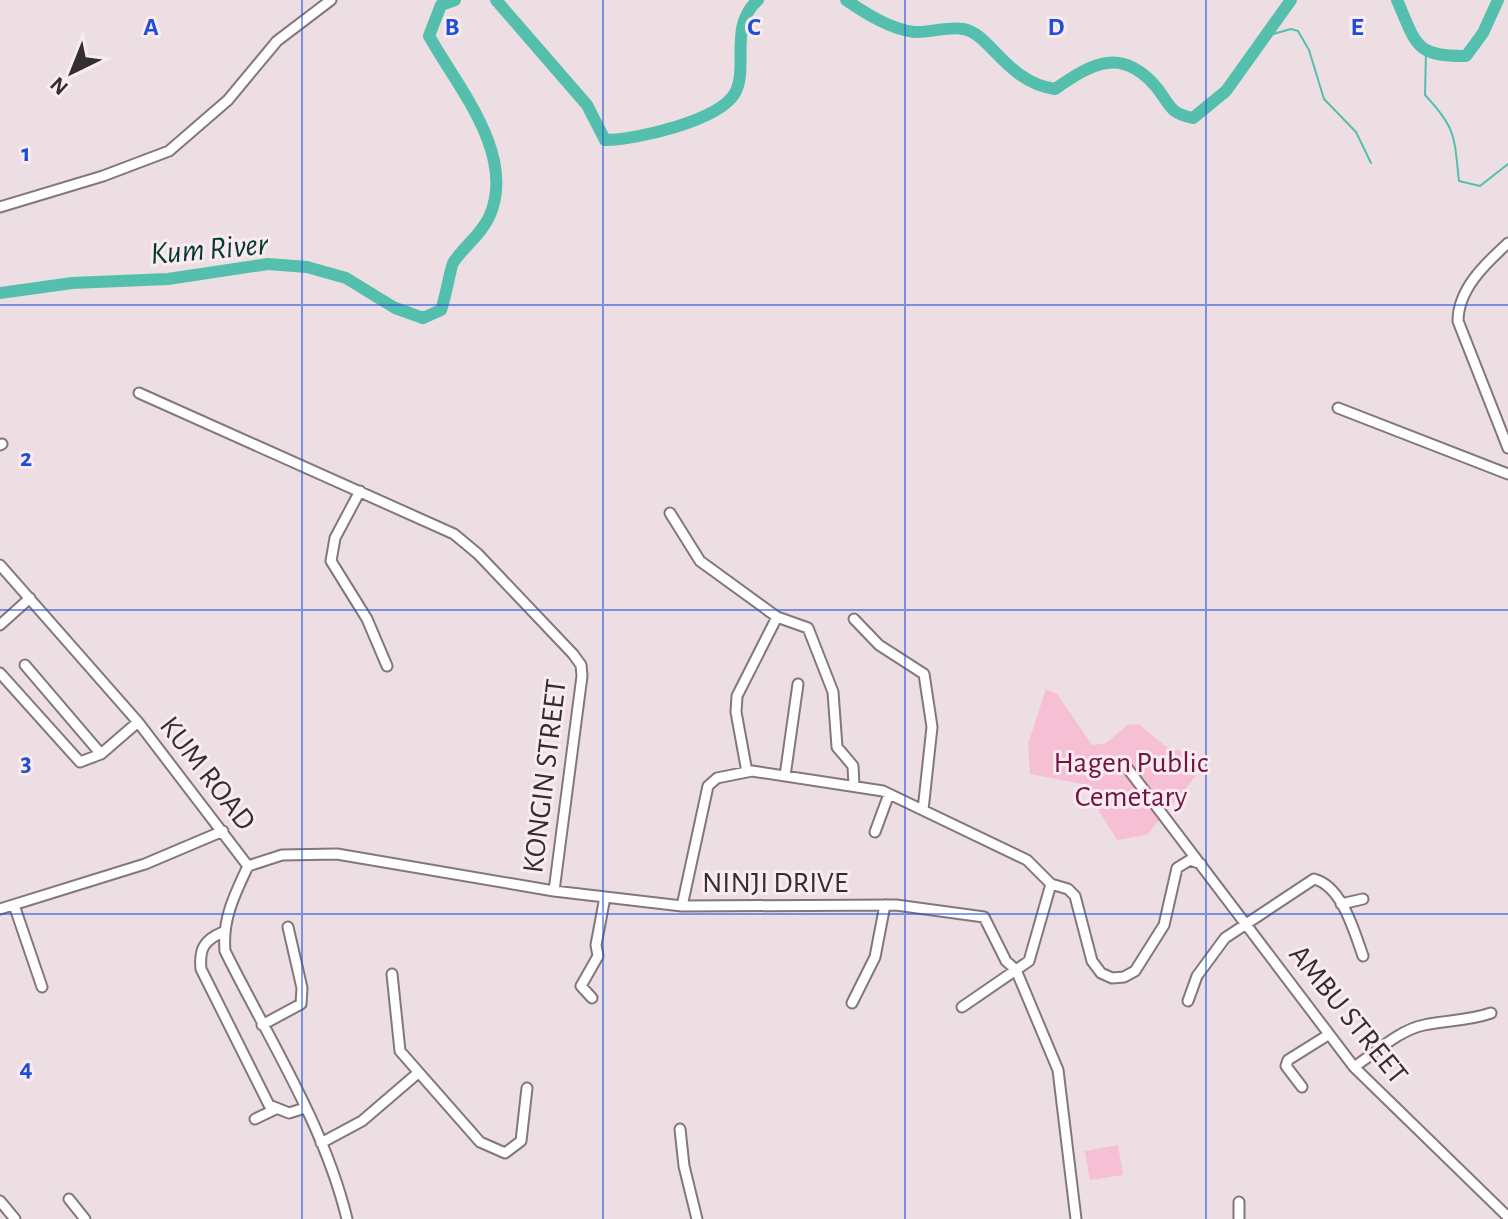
<svg xmlns="http://www.w3.org/2000/svg" width="1508" height="1219" font-family="'Alegreya Sans',sans-serif">
<style>
.green{fill:#f7bfd4}
.lines{fill:none;stroke-linecap:round;stroke-linejoin:round}
.stream{stroke:#55bfae;stroke-width:2}
.river{stroke:#55bfae;stroke-width:12}
.minor-casing{stroke:#84777c;stroke-width:13}
.minor{stroke:#fff;stroke-width:9}
.grid{fill:none;stroke:#1d4ed8;stroke-width:2;stroke-opacity:0.55}
.labels{text-anchor:middle;stroke-width:6;stroke-linejoin:round;paint-order:stroke}
.park-label{font-size:30px;fill:#701544;stroke:#f9ebf0}
.street-label{font-size:30px;fill:#342e30;stroke:#f9ebf0}
.water-label{font-size:32px;font-style:italic;fill:#053932;stroke:#f9ebf0}
.grid-label{font-size:26px;text-anchor:middle;font-weight:bold;fill:#1d4ed8;stroke:#f9ebf0;stroke-width:6;stroke-linejoin:round;paint-order:stroke}
</style>
<rect width="100%" height="100%" fill="#ecdee3"/>
<path class="green" d="M 1046,689 L 1057,694 L 1092,745 L 1106,743 L 1129,724 L 1140,725 L 1165,746 L 1198,757 L 1200,768 L 1194,778 L 1147,835 L 1117,840 L 1082,784 L 1030,774 L 1028,744 Z
M 1118,1145 L 1123,1175 L 1090,1180 L 1085,1151 Z"/>
<g class="lines">
<path class="stream" d="M 1266,36 L 1291,29 L 1298,31 L 1309,50 L 1324,99 L 1356,132 L 1371,163
M 1426,51 L 1425,95 C 1457,129 1454,137 1459,181 L 1480,186 L 1508,164"/>
<path class="river" d="M 496,0 L 587,105 L 605,140 C 635,140 719,121 735,93 C 749,67 728,26 758,0
M 846,0 C 865,13 890,29 914,32 C 930,33 948,26 963,29 C 990,33 1006,82 1055,89 C 1092,63 1122,46 1157,88 C 1171,106 1169,113 1193,118 L 1226,91 L 1291,0
M 1397,0 C 1416,43 1414,57 1466,56 L 1483,33 L 1498,0
M 0,293 L 72,283 L 168,279 L 268,264 L 307,267 L 346,278 L 395,308 L 423,318 L 441,310 C 445,300 451,266 453,263 C 464,246 482,234 490,215 C 516,154 457,86 429,36 L 441,5 L 455,0"/>
<g class="minor-casing">
<path id="minor" d="M 0,207 L 103,176 L 169,151 L 228,100 L 277,41 L 331,0
M 1508,243 C 1486,263 1458,289 1458,321 L 1508,448
M 139,393 L 454,534 L 478,554 L 573,654 L 581,665 L 582,676 L 554,891
M 1338,408 L 1508,474
M 0,445 L 2,444
M 360,491 L 335,538 L 331,561 L 367,619 L 387,666
M 670,513 L 700,561 L 777,617 L 808,628 L 833,692 L 837,747 L 853,766 L 854,786
M 0,565 L 138,722 L 248,866 C 235,894 222,919 225,951 C 268,1038 324,1124 347,1219
M 854,619 L 879,645 L 924,674 L 932,727 L 923,810
M 0,625 L 30,598
M 25,665 L 101,754
M 0,673 L 80,762 L 101,754 L 138,722
M 1125,765 L 1354,1067 L 1508,1217
M 747,772 L 736,712 L 737,696 L 777,617
M 785,776 L 798,684
M 875,832 L 889,794
M 248,866 L 282,855 L 337,854 L 554,891 L 682,906 L 896,905 L 984,917 L 1006,961 L 1016,970 L 1058,1070 L 1076,1219
M 1341,904 L 1363,899
M 14,905 L 42,987
M 682,906 L 708,786 L 717,778 L 752,771 L 883,791 L 1027,860 L 1051,884
M 0,909 L 145,864 L 223,831
M 223,932 C 204,940 199,949 201,969 L 269,1105 L 289,1113 L 305,1108
M 392,974 L 400,1051 L 480,1142 L 505,1153 L 521,1141 L 527,1088
M 592,998 L 581,986 L 598,956 L 596,945 L 605,897
M 1188,1001 L 1197,976 L 1225,938 L 1314,879 C 1342,886 1354,931 1363,956
M 852,1003 L 875,957 L 885,905
M 962,1007 L 1029,961 L 1051,884 L 1068,889 L 1075,896 L 1092,961 L 1101,973 L 1112,978 L 1124,977 L 1135,971 L 1164,925 L 1177,868 L 1190,860 L 1201,864
M 262,1025 L 301,1004 L 302,988 L 288,927
M 1354,1067 C 1375,1053 1399,1030 1424,1025 C 1447,1020 1468,1021 1491,1013
M 1302,1087 L 1286,1066 L 1288,1060 L 1328,1035
M 255,1119 L 276,1109
M 680,1129 L 684,1166 L 697,1219
M 321,1143 L 362,1121 L 418,1073
M 69,1199 L 85,1219
M 0,1201 L 15,1219
M 1239,1202 L 1239,1219"/>
</g>
<use href="#minor" class="minor"/>
</g>
<path class="grid" d="M 302,0 L 302,1219M 603,0 L 603,1219M 905,0 L 905,1219M 1206,0 L 1206,1219M 0,305 L 1508,305M 0,610 L 1508,610M 0,914 L 1508,914"/>
<g class="labels">
<g class="park-label">
<text x="1131" y="772">Hagen Public<tspan x="1131" dy="34">Cemetary</tspan></text>
</g>
<g class="street-label">
<text transform="translate(208 773) rotate(52)" y="10">KUM ROAD</text>
<text transform="translate(544 776) rotate(-83)" y="10">KONGIN STREET</text>
<text x="775" y="892">NINJI DRIVE</text>
<text transform="translate(1349 1014) rotate(51)" y="10">AMBU STREET</text>
</g>
<g class="water-label">
<text transform="translate(209 248) rotate(-5)" y="11">Kum River</text>
</g>
</g>
<g class="grid-label">
<text x="151" y="35">A</text>
<text x="452" y="35">B</text>
<text x="754" y="35">C</text>
<text x="1056" y="35">D</text>
<text x="1357" y="35">E</text>
<text x="26" y="161">1</text>
<text x="26" y="466">2</text>
<text x="26" y="771">3</text>
<text x="26" y="1076">4</text>
</g>
<g transform="translate(72 72) rotate(223)" stroke="#f9ebf0" stroke-width="6" paint-order="stroke">
<path d="M0-6L14 30L0 20L-14 30Z" fill="#342e30"/>
<text y="-12" font-size="22" font-weight="bold" text-anchor="middle" fill="#342e30">N</text>
</g>
</svg>
